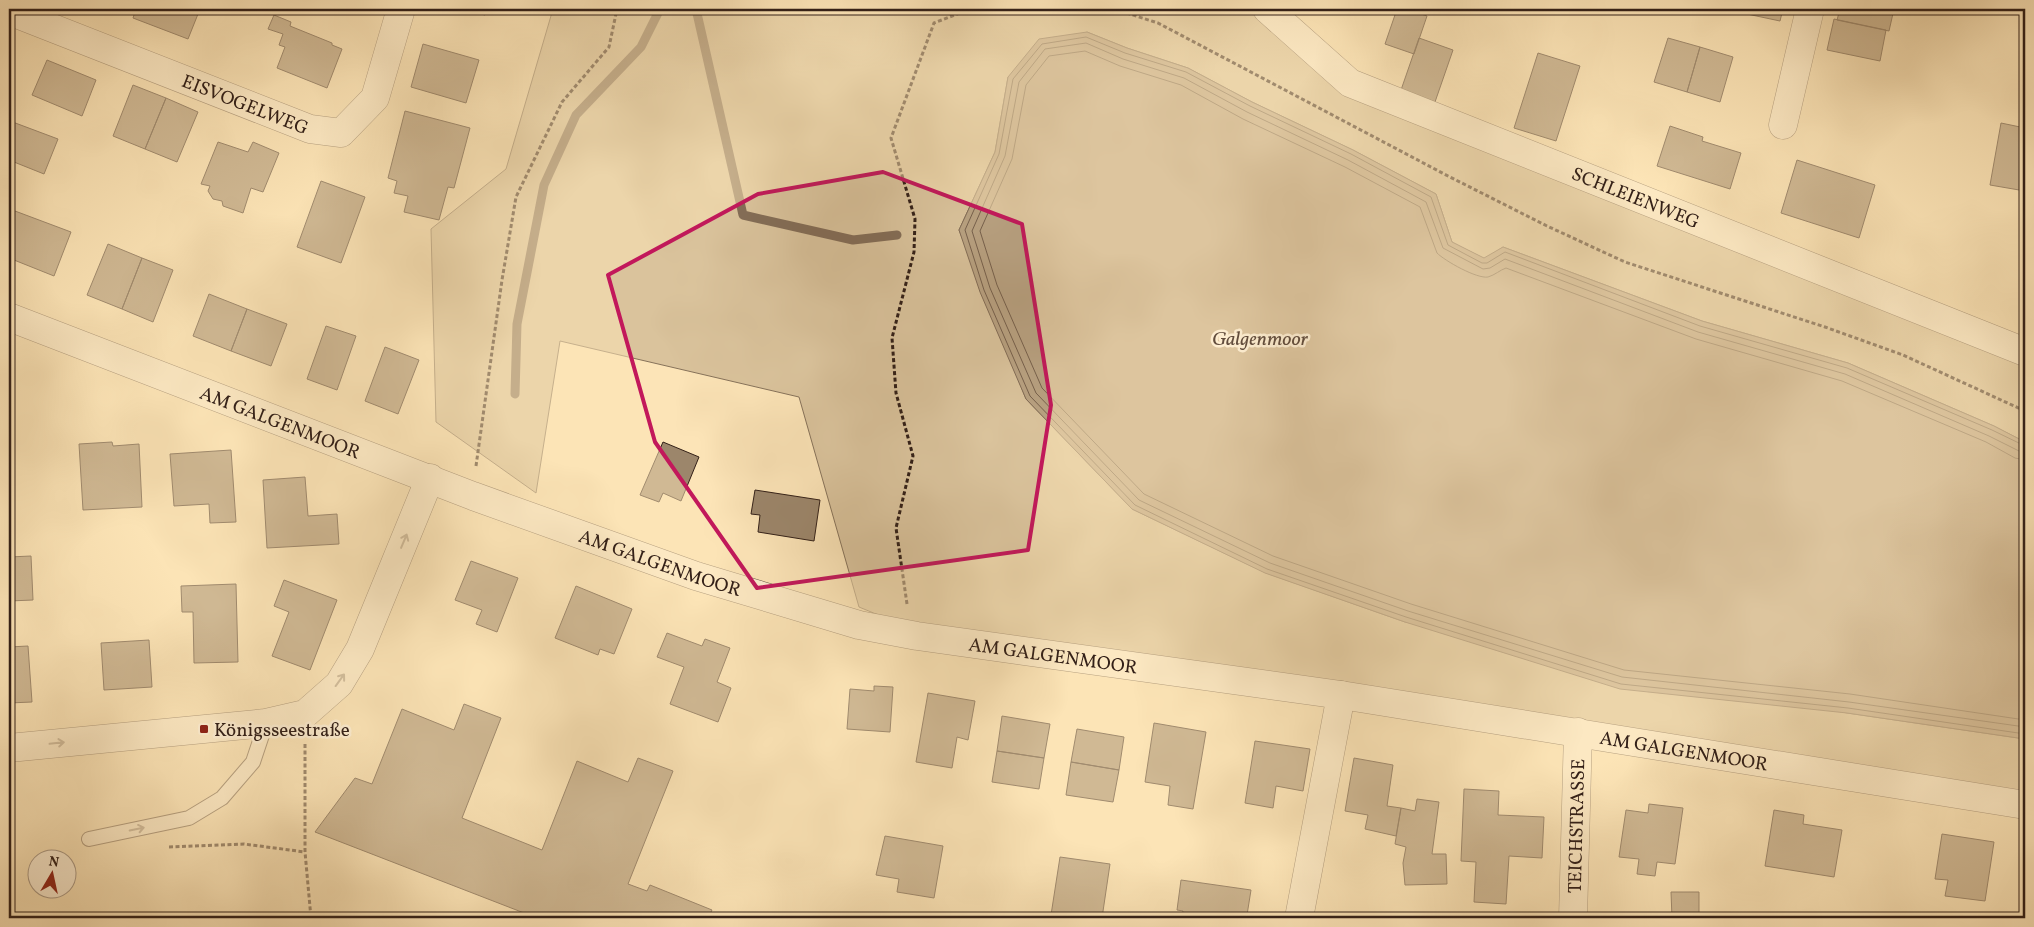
<svg xmlns="http://www.w3.org/2000/svg" width="2034" height="927" font-family="Vollkorn,serif">
<style>
.green{fill:#dac39c;stroke:#86725a}
.water{fill:#b8a181;stroke:#836d57}
.lines{fill:none;stroke-linecap:round;stroke-linejoin:round}
.shore{stroke:#76604c;stroke-width:1}
.stream{stroke:#836d57;stroke-width:9}
.building{fill:#9c866b;stroke:#332018}
.lane-casing{stroke:#655140;stroke-width:16}
.street-casing{stroke:#655140;stroke-width:29}
.path{stroke:#332018;stroke-width:3;stroke-dasharray:4 2.5;stroke-linecap:butt}
.lane{stroke:#fdedd0;stroke-width:14}
.street{stroke:#fdedd0;stroke-width:28}
.oneway{stroke:#a2917d}
.marked{fill:none;stroke:#c2185b;stroke-width:4;stroke-linejoin:round}
.poi-dot{fill:#8f2418;stroke:#fdedd0;stroke-width:2}
.labels{text-anchor:middle;stroke-width:5;stroke-linejoin:round;paint-order:stroke}
.street-label{font-size:19px;fill:#332018;stroke:#fdedd0}
.poi-label{font-size:19px;fill:#332018;stroke:#fdedd0;text-anchor:start}
.water-label{font-size:20px;font-style:italic;fill:#624d3d;stroke:#fdedd0}
</style>
<rect width="100%" height="100%" fill="#fce4b7"/>
<filter id="stains"><feTurbulence type="fractalNoise" baseFrequency=".004" numOctaves="4"/><feColorMatrix values="0 0 0 0 .2 0 0 0 0 .09 0 0 0 0 .02 0 0 0 .5 -.17"/></filter>
<radialGradient id="worn" r=".72"><stop offset=".6" stop-color="#630" stop-opacity="0"/><stop offset="1" stop-color="#630" stop-opacity=".3"/></radialGradient>
<path class="green" d="M 553,9 L 1261,9 L 1346,85 L 2025,358 L 2025,442 L 1994,426 L 1848,363 L 1702,321 L 1503,247 L 1485,259 L 1452,242 L 1436,194 L 1353,150 L 1252,102 L 1188,68 L 1127,48 L 1087,32 L 1008,77 L 995,152 L 959,230 L 1026,399 L 1132,509 L 1266,573 L 1405,622 L 1847,713 L 2025,739 L 2025,796 L 893,621 L 859,607 L 799,397 L 560,341 L 536,493 L 436,422 L 431,229 L 506,169 Z"/>
<path class="water" d="M 1087,32 L 1127,48 L 1188,68 L 1252,102 L 1353,150 L 1436,194 L 1452,242 L 1484,258 L 1503,247 L 1702,321 L 1848,363 L 1994,426 L 2025,442 L 2025,739 L 1847,713 L 1620,689 L 1405,622 L 1265,573 L 1132,509 L 1026,399 L 980,292 L 959,230 L 995,152 L 1008,77 L 1039,39 Z"/>
<g class="lines">
<path class="shore" d="M 2025,446 L 1992,430 L 1847,368 L 1700,326 L 1505,252 L 1487,263 L 1482,263 L 1448,245 L 1431,197 L 1351,154 L 1250,106 L 1186,72 L 1125,53 L 1086,37 L 1042,44 L 1013,79 L 999,154 L 965,230 L 984,290 L 1030,396 L 1135,505 L 1267,569 L 1406,617 L 1621,684 L 1848,708 L 2025,734
M 2025,453 L 2019,451 L 1989,436 L 1845,374 L 1698,332 L 1505,259 L 1490,268 L 1483,269 L 1443,248 L 1426,202 L 1348,160 L 1247,112 L 1184,78 L 1123,59 L 1086,43 L 1045,49 L 1019,82 L 1005,156 L 972,231 L 990,288 L 1036,393 L 1139,500 L 1270,563 L 1408,611 L 1622,677 L 1849,702 L 2025,727
M 2025,460 L 2015,458 L 1986,442 L 1842,381 L 1696,339 L 1506,268 C 1500,270 1495,275 1488,277 C 1477,279 1445,261 1437,253 L 1420,207 L 1345,167 L 1243,119 L 1181,85 L 1120,66 L 1085,51 L 1049,56 L 1026,85 L 1012,159 L 980,231 L 997,285 L 1042,388 L 1144,494 L 1273,556 L 1411,604 L 1624,670 L 1850,694 L 2025,720"/>
<path class="stream" d="M 696,9 L 743,215 L 853,240 L 897,235
M 515,394 L 517,324 L 544,185 L 576,115 L 641,47 L 660,9"/>
</g>
<path class="building" d="M 136,9 L 200,9 L 188,39 L 133,18 Z
M 463,9 L 486,9 L 485,15 Z
M 1397,9 L 1407,9 L 1427,16 L 1414,54 L 1385,44 Z
M 1733,9 L 1783,9 L 1780,21 L 1733,11 Z
M 1840,9 L 1894,9 L 1889,31 L 1837,20 Z
M 274,15 L 291,22 L 290,26 L 332,43 L 332,45 L 342,49 L 327,88 L 277,68 L 285,47 L 279,45 L 283,34 L 268,29 Z
M 1834,19 L 1886,30 L 1880,61 L 1827,50 Z
M 1419,38 L 1453,50 L 1435,102 L 1401,90 Z
M 1668,38 L 1700,47 L 1687,92 L 1654,82 Z
M 423,44 L 479,60 L 466,103 L 411,87 Z
M 1700,47 L 1733,57 L 1720,102 L 1687,92 Z
M 1538,53 L 1580,66 L 1556,141 L 1514,128 Z
M 47,60 L 96,80 L 82,116 L 32,95 Z
M 133,85 L 166,98 L 145,149 L 113,136 Z
M 166,98 L 198,112 L 177,162 L 145,149 Z
M 405,111 L 470,128 L 454,188 L 448,187 L 439,220 L 404,212 L 408,196 L 394,193 L 397,181 L 388,178 Z
M 10,121 L 58,139 L 44,174 L 9,160 Z
M 2001,123 L 2025,128 L 2025,191 L 1990,185 Z
M 1670,126 L 1703,137 L 1702,141 L 1741,153 L 1730,189 L 1657,166 Z
M 218,142 L 248,152 L 253,142 L 279,153 L 263,192 L 251,188 L 243,213 L 223,206 L 222,201 L 213,199 L 208,191 L 210,186 L 201,184 Z
M 1797,160 L 1875,185 L 1859,238 L 1781,213 Z
M 321,181 L 365,197 L 341,263 L 297,247 Z
M 15,211 L 71,232 L 54,276 L 9,258 L 9,226 Z
M 108,244 L 142,258 L 122,309 L 87,295 Z
M 142,258 L 173,270 L 153,322 L 122,309 Z
M 209,294 L 247,309 L 231,351 L 193,336 Z
M 247,309 L 287,324 L 271,366 L 231,351 Z
M 326,326 L 356,336 L 337,390 L 307,379 Z
M 385,347 L 419,360 L 398,414 L 365,401 Z
M 112,442 L 113,446 L 139,444 L 142,507 L 83,510 L 79,444 Z
M 663,442 L 699,457 L 681,501 L 663,493 L 659,502 L 640,495 Z
M 231,450 L 236,522 L 210,523 L 209,504 L 174,506 L 170,454 Z
M 305,477 L 308,516 L 337,514 L 339,544 L 267,548 L 263,480 Z
M 755,490 L 820,500 L 814,541 L 758,532 L 760,515 L 751,514 Z
M 31,556 L 33,600 L 9,601 L 9,557 Z
M 471,561 L 518,578 L 497,632 L 476,624 L 482,610 L 455,600 Z
M 284,580 L 337,600 L 310,670 L 272,656 L 289,612 L 274,606 Z
M 236,584 L 238,662 L 194,663 L 193,612 L 182,612 L 181,586 Z
M 576,586 L 632,609 L 614,654 L 600,649 L 598,655 L 555,638 Z
M 667,633 L 702,646 L 705,639 L 730,648 L 717,682 L 731,688 L 718,722 L 670,704 L 684,667 L 657,657 Z
M 149,640 L 152,687 L 104,690 L 101,643 Z
M 28,646 L 32,702 L 9,703 L 9,647 Z
M 874,686 L 893,687 L 890,732 L 847,729 L 850,689 L 874,691 Z
M 928,693 L 975,701 L 968,740 L 957,737 L 952,768 L 916,762 Z
M 464,704 L 501,718 L 462,818 L 542,850 L 577,761 L 628,782 L 638,758 L 673,771 L 628,884 L 647,891 L 650,885 L 712,910 L 708,918 L 537,918 L 315,832 L 355,778 L 372,784 L 402,709 L 454,730 Z
M 1002,716 L 1050,724 L 1044,758 L 997,751 Z
M 1154,723 L 1206,732 L 1193,809 L 1168,805 L 1170,786 L 1145,782 Z
M 1077,729 L 1124,737 L 1119,770 L 1071,762 Z
M 1255,741 L 1310,749 L 1303,791 L 1276,786 L 1273,808 L 1245,803 Z
M 997,751 L 1044,758 L 1039,789 L 992,782 Z
M 1354,758 L 1393,765 L 1387,806 L 1401,808 L 1396,836 L 1365,829 L 1368,815 L 1345,811 Z
M 1071,762 L 1119,770 L 1113,802 L 1066,795 Z
M 1464,789 L 1499,791 L 1498,815 L 1544,817 L 1542,858 L 1509,856 L 1506,904 L 1474,902 L 1476,862 L 1461,861 Z
M 1417,799 L 1439,802 L 1432,854 L 1446,854 L 1447,884 L 1405,885 L 1403,863 L 1406,847 L 1395,844 L 1401,808 L 1415,811 Z
M 1649,804 L 1683,808 L 1675,864 L 1657,862 L 1655,876 L 1637,874 L 1639,859 L 1619,857 L 1626,810 L 1648,813 Z
M 1774,810 L 1804,815 L 1803,824 L 1842,830 L 1834,877 L 1765,866 Z
M 1942,834 L 1994,842 L 1985,901 L 1945,896 L 1948,880 L 1935,879 Z
M 885,836 L 943,846 L 934,898 L 897,892 L 899,879 L 876,875 Z
M 1060,857 L 1110,864 L 1102,918 L 1074,918 L 1051,915 Z
M 1181,880 L 1251,890 L 1247,915 L 1256,916 L 1256,918 L 1182,918 L 1183,911 L 1177,910 Z
M 1671,892 L 1699,892 L 1699,918 L 1650,918 L 1672,918 Z"/>
<g class="lines">
<g class="lane-casing">
<path id="lane" d="M 89,839 L 189,818 L 222,798 L 253,762 L 266,723"/>
</g>
<g class="street-casing">
<g id="street">
<path id="s1" d="M 1267,9 L 1350,83 L 2025,352"/>
<path id="s2" d="M 9,11 L 310,129 L 341,133 L 375,98 L 401,9"/>
<path d="M 1783,125 L 1810,9"/>
<path id="s3" d="M 9,317 L 473,496 L 696,576 L 859,625 L 917,636 L 1341,695 L 2025,805"/>
<path d="M 9,748 L 266,723 L 305,714 L 339,684 L 360,649 L 430,478"/>
<path d="M 1299,918 L 1341,695"/>
<path id="s4" d="M 1573,918 L 1578,732"/>
</g>
</g>
<path class="path" d="M 1114,9 L 1158,23 L 1448,176 L 1547,226 L 1625,262 L 1825,327 L 1903,355 L 2025,411
M 476,466 L 502,280 L 516,197 L 562,102 L 609,47 L 617,9
M 907,604 L 896,528 L 913,456 L 896,393 L 892,338 L 914,252 L 915,219 L 891,138 L 934,23 L 970,9
M 305,744 L 305,852 L 311,918
M 169,847 L 244,844 L 305,852"/>
<use href="#lane" class="lane"/>
<use href="#street" class="street"/>
</g>
<defs><path id="oneway-shaft" d="M-6 0H5M1.5-3L5.5 0L1.5 3" fill="none" stroke-width="1.6" stroke-linecap="round" stroke-linejoin="round" transform="scale(1.25)"/></defs>
<g class="oneway">
<use href="#oneway-shaft" transform="translate(404 541) rotate(-67)"/>
<use href="#oneway-shaft" transform="translate(340 680) rotate(-54)"/>
<use href="#oneway-shaft" transform="translate(57 743) rotate(-6)"/>
<use href="#oneway-shaft" transform="translate(137 829) rotate(-12)"/>
</g>
<path d="M0 0H2034V927H0ZM 883,172 L 1022,224 L 1051,405 L 1028,550 L 757,588 L 655,442 L 608,275 L 758,194 Z" fill="#fce4b7" fill-opacity=".55" fill-rule="evenodd"/>
<path class="marked" d="M 883,172 L 1022,224 L 1051,405 L 1028,550 L 757,588 L 655,442 L 608,275 L 758,194 Z"/>
<rect class="poi-dot" x="199" y="724" width="10" height="10" rx="2.5"/>
<g class="labels">
<g class="street-label">
<text dy="7" stroke="none"><textPath href="#s2" startOffset="254">EISVOGELWEG</textPath></text>
<text dy="7" stroke="none"><textPath href="#s1" startOffset="419">SCHLEIENWEG</textPath></text>
<text dy="7" stroke="none"><textPath href="#s3" startOffset="291">AM GALGENMOOR</textPath></text>
<text dy="7" stroke="none"><textPath href="#s3" startOffset="696">AM GALGENMOOR</textPath></text>
<text dy="7" stroke="none"><textPath href="#s3" startOffset="1101">AM GALGENMOOR</textPath></text>
<text dy="7" stroke="none"><textPath href="#s3" startOffset="1739">AM GALGENMOOR</textPath></text>
<text dy="7" stroke="none"><textPath href="#s4" startOffset="92">TEICHSTRASSE</textPath></text>
</g>
<g class="poi-label">
<text x="214" y="736">Königsseestraße</text>
</g>
<g class="water-label">
<text x="1260" y="345">Galgenmoor</text>
</g>
</g>
<rect width="2034" height="927" fill="none" stroke="#fce4b7" stroke-width="30"/>
<rect x="10" y="10" width="2014" height="907" fill="none" stroke="#332018" stroke-width="2.5"/>
<rect x="15" y="15" width="2004" height="897" fill="none" stroke="#332018"/>
<g transform="translate(52 874) rotate(9)"><circle r="24" fill="#fdedd0" stroke="#ac9b86"/>
<path d="M0-4L9 19L0 12L-9 19Z" fill="#8f2418"/>
<text y="-8" font-size="14" font-weight="bold" text-anchor="middle" fill="#332018">N</text>
</g>
<rect width="100%" height="100%" filter="url(#stains)"/>
<rect width="100%" height="100%" fill="url(#worn)"/>
</svg>
